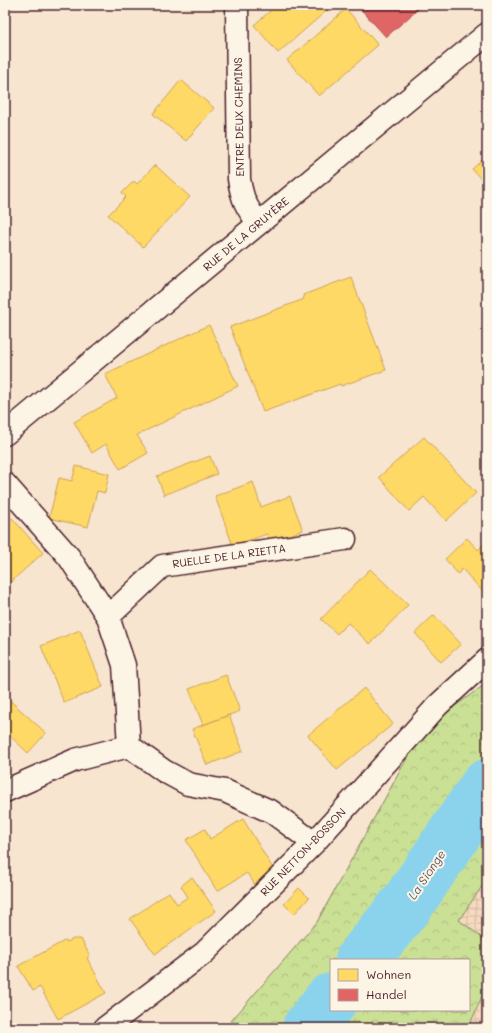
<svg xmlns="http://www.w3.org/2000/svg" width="492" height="1033" font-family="Mali,sans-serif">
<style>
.industrial{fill:url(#industrial-grid)}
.forest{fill:url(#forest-crowns);stroke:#8a8060;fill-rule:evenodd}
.homes{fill:#ffd966;stroke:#c9a154}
.shops{fill:#e06666;stroke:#b35154}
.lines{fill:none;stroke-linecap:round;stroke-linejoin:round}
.river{stroke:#8bd3ed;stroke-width:54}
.minor-casing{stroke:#4a1f2b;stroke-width:25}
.major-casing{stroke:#4a1f2b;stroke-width:25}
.minor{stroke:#fcf5e5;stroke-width:22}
.major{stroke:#fcf5e5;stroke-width:22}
.labels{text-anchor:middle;stroke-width:4;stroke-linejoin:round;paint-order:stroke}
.street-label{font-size:11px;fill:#4a1f2b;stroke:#fcf5e5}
.water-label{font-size:12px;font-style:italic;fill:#5e5565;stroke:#fcf5e5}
</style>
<defs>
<pattern id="industrial-grid" width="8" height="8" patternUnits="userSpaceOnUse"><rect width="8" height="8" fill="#f5dac0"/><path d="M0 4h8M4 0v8" fill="none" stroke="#d4bba5"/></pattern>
<pattern id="forest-crowns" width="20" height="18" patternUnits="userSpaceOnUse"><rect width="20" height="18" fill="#cae095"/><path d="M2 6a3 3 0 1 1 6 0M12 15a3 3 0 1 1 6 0" fill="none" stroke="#afc081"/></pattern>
</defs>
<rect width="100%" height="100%" fill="#f8e5cf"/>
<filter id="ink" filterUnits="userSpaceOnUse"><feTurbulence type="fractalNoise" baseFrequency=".025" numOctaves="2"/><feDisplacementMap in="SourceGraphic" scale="8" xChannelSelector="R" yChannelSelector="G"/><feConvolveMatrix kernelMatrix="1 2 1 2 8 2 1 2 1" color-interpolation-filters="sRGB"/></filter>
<g filter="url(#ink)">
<path class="industrial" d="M 487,879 L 487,946 L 480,936 L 459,920 Z
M 487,985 L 487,1023 L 470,1024 Z"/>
<path class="forest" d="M 487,683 L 487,879 L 459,920 L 480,936 L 487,946 L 487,985 L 470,1024 L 466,1028 L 225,1028 L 317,922 L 423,729 ZM 331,960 L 469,960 L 469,1010 L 331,1010 Z"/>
<path class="homes" d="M 277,5 L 333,5 L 278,53 L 254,25 Z
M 346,9 L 378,45 L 319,96 L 287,60 Z
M 181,80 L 214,108 L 186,141 L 153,114 Z
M 487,156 L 487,186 L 472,169 Z
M 155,165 L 190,197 L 143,247 L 108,215 L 126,197 L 122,193 L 134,181 L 137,184 Z
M 351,277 L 386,370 L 341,386 L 340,384 L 263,412 L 230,327 L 304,299 L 303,295 Z
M 209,325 L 238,386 L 137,435 L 148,453 L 120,469 L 106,444 L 92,453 L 74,422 L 117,398 L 105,374 Z
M 487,396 L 487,415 L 481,402 Z
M 424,437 L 476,493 L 446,521 L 424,497 L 409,511 L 379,477 Z
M 210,456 L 217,474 L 164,495 L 157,476 Z
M 76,466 L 109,474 L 105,493 L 97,491 L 88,527 L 49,518 L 59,478 L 72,481 Z
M 253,482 L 261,507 L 290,496 L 303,530 L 270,542 L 267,534 L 233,546 L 215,496 Z
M 12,518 L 43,553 L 5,587 L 5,524 Z
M 467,538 L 478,550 L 487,541 L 487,596 L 462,569 L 458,574 L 445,559 Z
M 370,569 L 408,605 L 370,644 L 348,623 L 337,634 L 321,619 Z
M 434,615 L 461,644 L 441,662 L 415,633 Z
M 80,630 L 103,687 L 64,703 L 41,646 Z
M 226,675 L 240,711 L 203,725 L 189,689 Z
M 364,688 L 393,724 L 337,770 L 308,735 Z
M 5,696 L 46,733 L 28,753 L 9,735 L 5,740 Z
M 229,715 L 243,751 L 207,765 L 192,729 Z
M 243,819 L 277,875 L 257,888 L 247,873 L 217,891 L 186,840 L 205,829 L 210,839 Z
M 192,877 L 216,911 L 155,954 L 130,919 L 169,892 L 177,904 L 188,897 L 181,886 Z
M 299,888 L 309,898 L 294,914 L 284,904 Z
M 73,939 L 81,939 L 90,956 L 87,958 L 106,993 L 58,1019 L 40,987 L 33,991 L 18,966 L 66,940 L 67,942 Z"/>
<path class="shops" d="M 357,5 L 423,5 L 386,37 Z"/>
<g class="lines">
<path class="river" d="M 362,960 L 407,904 L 487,786
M 309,1028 L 331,1000"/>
<g class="minor-casing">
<path id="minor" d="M 237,5 L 239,179 C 242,198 246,208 259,223
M 5,484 L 69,557 L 108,617 L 124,665 L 129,746
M 108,617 L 162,566 L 345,539
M 5,791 L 75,760 L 129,746 L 164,771 L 188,784 L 225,791 L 272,812 L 314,843
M 105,1028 L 204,953 L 314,843 L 438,705 L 487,660"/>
</g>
<g class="major-casing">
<path id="major" d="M 5,434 L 487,34"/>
</g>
<use href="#minor" class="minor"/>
<use href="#major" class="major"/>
</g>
</g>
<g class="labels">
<g class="street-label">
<text transform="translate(239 117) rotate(-91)" y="4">ENTRE DEUX CHEMINS</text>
<text transform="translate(246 234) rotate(-40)" y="4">RUE DE LA GRUYÈRE</text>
<text transform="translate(229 556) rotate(-8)" y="4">RUELLE DE LA RIETTA</text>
<text transform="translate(303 852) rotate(-46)" y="4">RUE NETTON-BOSSON</text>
</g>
<g class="water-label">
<text transform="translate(427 875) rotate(-56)" y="4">La Sionge</text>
</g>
</g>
<rect width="492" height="1033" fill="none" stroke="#fcf5e5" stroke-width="20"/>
<rect x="10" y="10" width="472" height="1013" fill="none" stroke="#4a1f2b" stroke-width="1.5" filter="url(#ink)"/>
<rect x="330" y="959" width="140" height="52" fill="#fcf5e5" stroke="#b59f9b"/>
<rect x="338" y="969" width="20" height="12" fill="#ffd966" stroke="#b59f9b"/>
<text x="366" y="979" font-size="12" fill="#4a1f2b">Wohnen</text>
<rect x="338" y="989" width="20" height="12" fill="#e06666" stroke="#b59f9b"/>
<text x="366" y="999" font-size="12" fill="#4a1f2b">Handel</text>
</svg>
